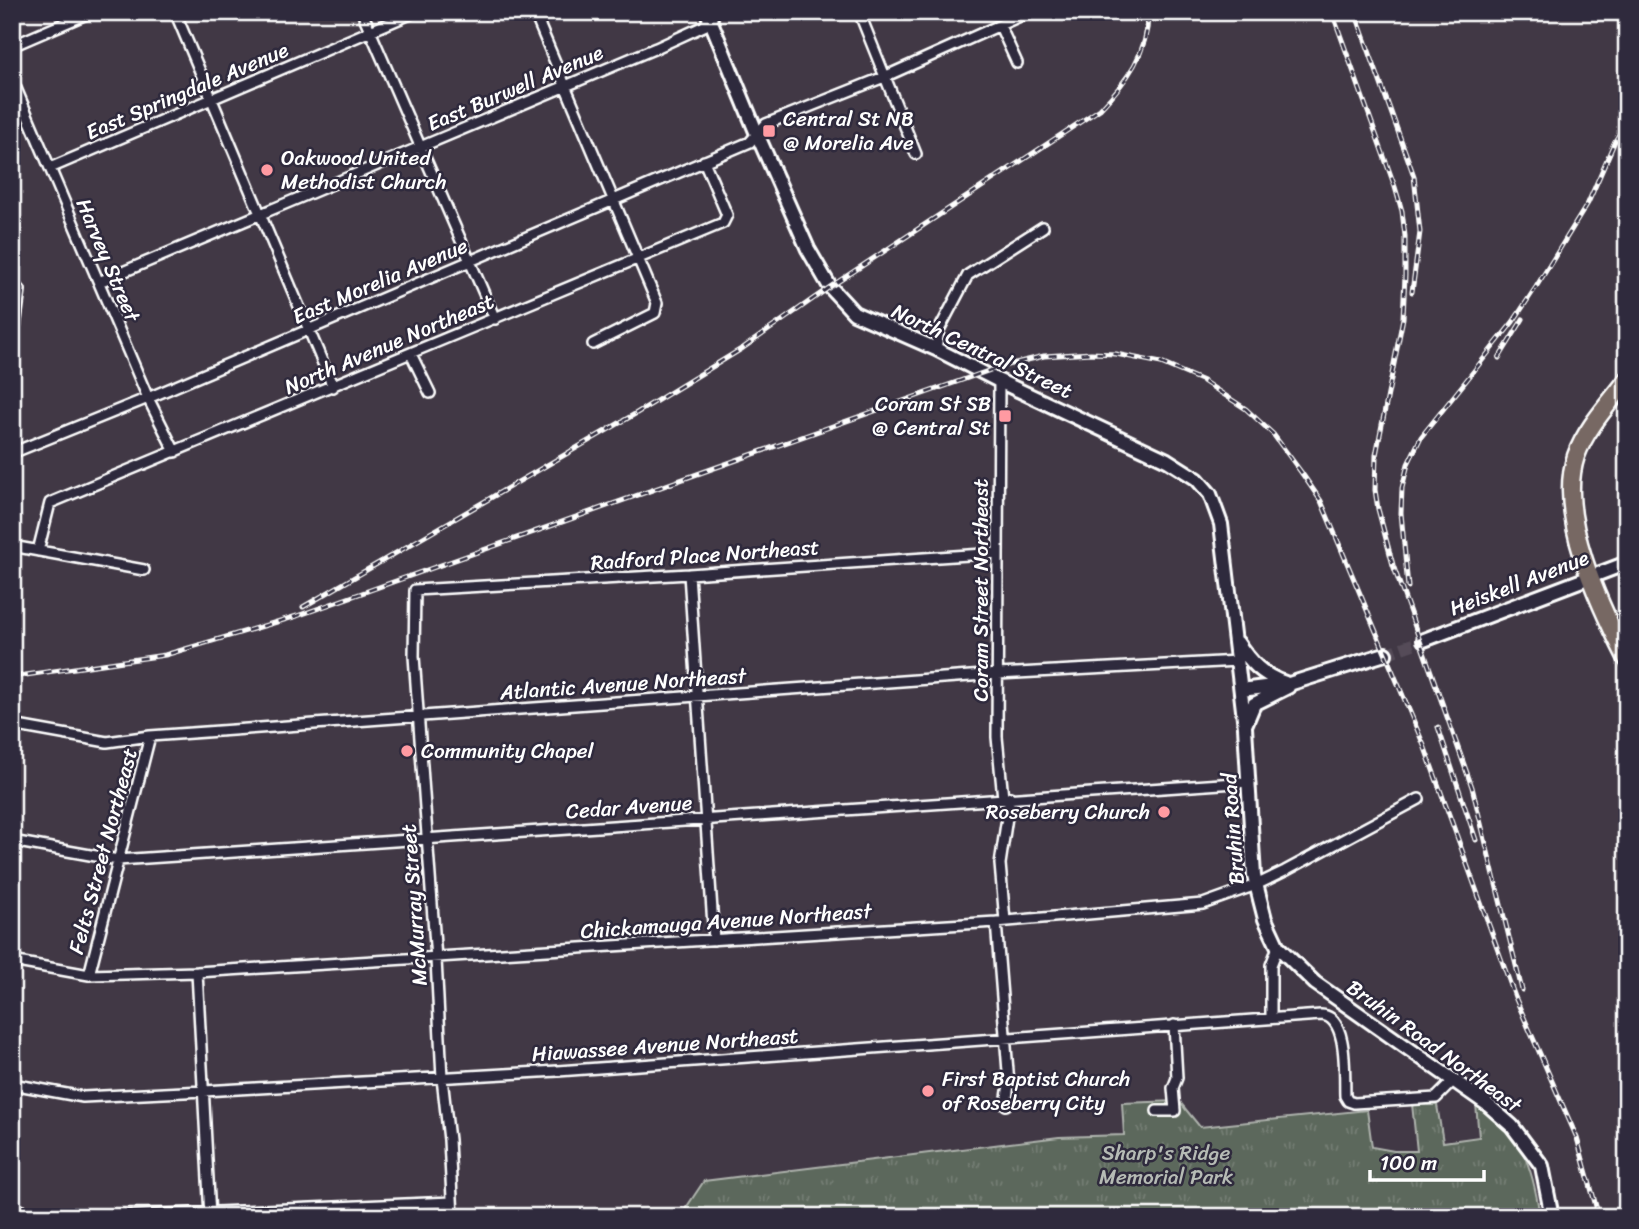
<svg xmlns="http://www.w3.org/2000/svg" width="1639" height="1229" font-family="Sriracha,sans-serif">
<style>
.park{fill:url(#park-tufts);stroke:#aeb3ad;stroke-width:2}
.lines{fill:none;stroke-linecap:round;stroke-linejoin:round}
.secondary-tunnel{stroke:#544c58;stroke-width:12;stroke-dasharray:12 6;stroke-linecap:butt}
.street-casing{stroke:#fff;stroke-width:14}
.secondary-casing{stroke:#fff;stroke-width:18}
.highway-casing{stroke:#fff;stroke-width:21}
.street{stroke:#2f2a3d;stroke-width:9}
.secondary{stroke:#2f2a3d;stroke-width:12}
.highway{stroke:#776864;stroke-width:16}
.rail-casing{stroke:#fff;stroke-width:5}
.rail{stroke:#2f2a3d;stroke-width:2.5;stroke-dasharray:8;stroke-linecap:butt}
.poi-dot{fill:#ff9aa2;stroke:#2f2a3d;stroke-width:2.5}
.labels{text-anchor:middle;stroke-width:5;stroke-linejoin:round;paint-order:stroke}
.street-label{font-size:21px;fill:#fff;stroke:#2f2a3d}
.poi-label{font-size:21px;fill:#fff;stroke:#2f2a3d;text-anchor:start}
.park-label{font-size:21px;fill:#b6bbb5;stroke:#2f2a3d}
</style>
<defs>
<pattern id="park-tufts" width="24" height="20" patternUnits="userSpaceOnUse" patternTransform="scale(1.75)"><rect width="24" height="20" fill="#5c675b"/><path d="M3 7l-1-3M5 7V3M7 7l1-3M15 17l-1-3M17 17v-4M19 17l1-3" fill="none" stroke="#747e74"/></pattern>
</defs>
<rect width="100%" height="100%" fill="#413845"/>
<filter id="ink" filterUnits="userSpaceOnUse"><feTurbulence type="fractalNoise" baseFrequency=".0143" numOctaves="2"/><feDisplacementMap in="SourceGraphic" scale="14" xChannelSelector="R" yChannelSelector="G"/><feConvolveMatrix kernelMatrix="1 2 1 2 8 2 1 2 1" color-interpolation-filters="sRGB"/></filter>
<g filter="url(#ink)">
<path class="park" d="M 1179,1101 L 1200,1127 L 1367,1110 L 1372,1147 L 1394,1151 L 1417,1151 L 1412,1104 L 1437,1105 L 1443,1142 L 1479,1137 L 1476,1104 C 1522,1137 1532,1161 1540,1217 L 680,1217 L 704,1181 L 1059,1137 L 1124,1135 L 1122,1103 Z"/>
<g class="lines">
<path class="secondary-tunnel" d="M 1385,654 L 1424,640"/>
<g class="street-casing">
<path id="street" d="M 175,12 L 333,387
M 362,12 L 495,319
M 534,12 L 657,303 L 655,313 L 593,344
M 859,12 L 916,154
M 1000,26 L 1017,63
M 12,46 L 91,12
M 12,79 L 148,398 L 175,452
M 50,168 L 415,12
M 99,282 L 656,48 L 704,26 L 716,12
M 12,288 L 20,290 L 12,350
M 936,349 L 939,330 L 968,275 L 1043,227
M 411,354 L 430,393
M 999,381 L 997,737 L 1003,798
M 12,453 L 148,398 L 750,142 L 766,124 L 884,77 L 1029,12
M 12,546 L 144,570
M 38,551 L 50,503 L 723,223 L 727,215 L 704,161
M 689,574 L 714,940
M 12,725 L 107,742 L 150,736 L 998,674 L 1238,661
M 12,841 L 118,860 L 1250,782
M 1005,921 L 1000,864 L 1010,797
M 996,922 L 1009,1084 L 1006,1105
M 12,961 L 89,975 L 197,972 L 996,922 L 1203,904 L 1256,885 L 1285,871 L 1419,799
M 197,972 L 210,1217
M 89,975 L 150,736
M 1271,1018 L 1271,965 L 1278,947
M 12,1084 L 83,1097 L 204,1091 L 558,1071 L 1321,1015 C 1349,1016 1344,1076 1345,1096 L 1348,1101 L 1354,1103 L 1436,1098 L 1454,1080
M 1157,1111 L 1175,1111 L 1173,1088 L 1177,1078 L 1174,1025
M 12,1209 L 53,1217
M 96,1217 L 452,1202
M 453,1217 L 449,1140 L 442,1078 L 436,959 L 414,656 L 415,590 L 689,574 L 998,553"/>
</g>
<g class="secondary-casing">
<path id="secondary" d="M 707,12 L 757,134 L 808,249 L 830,287 L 854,313 L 936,349 L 999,381 L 1167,460 L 1197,479 L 1210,494 L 1221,524 L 1245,727 L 1254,876 L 1265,919 L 1278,947 L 1315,983 L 1487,1104 L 1512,1126 L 1542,1166 L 1552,1217
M 1424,640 L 1627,563
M 1237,642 C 1250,662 1262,675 1285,683
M 1241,690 L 1289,684 L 1385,654
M 1246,723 L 1254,704 L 1288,687"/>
</g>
<g class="highway-casing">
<path id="highway" d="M 1627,380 C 1609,404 1586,428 1576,456 C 1556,515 1600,606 1627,659"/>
</g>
<use href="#street" class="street"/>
<use href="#secondary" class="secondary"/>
<use href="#highway" class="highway"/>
<g class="rail-casing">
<path id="rail" d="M 1332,12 L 1395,187 L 1402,211 L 1405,236 L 1405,276 L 1403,318 L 1376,455 L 1375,490 L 1378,509 L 1393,565 L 1472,787 L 1522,990
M 1355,12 L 1414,176 L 1420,232 L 1412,292
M 1499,358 L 1523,319
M 1408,587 L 1401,513 L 1402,488 L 1408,464 L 1421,437 L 1513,322 L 1536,287 L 1588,203 L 1615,141 L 1627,122
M 303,607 L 635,414 L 743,348 L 830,287 L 1100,109 C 1126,82 1149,52 1148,12
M 12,677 L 165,655 L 297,616 L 999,367 L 1044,356 L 1091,353 L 1116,354 L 1161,363 L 1203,381 L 1246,409 L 1273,434 L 1301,472 L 1321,501 L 1425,748 L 1515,997 L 1577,1138 L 1599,1217
M 1438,727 L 1476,840"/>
</g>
<use href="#rail" class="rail"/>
</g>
</g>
<g class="poi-dot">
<rect x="762" y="124" width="14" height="14" rx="3.5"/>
<circle cx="267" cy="170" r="7"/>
<rect x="998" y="409" width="14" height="14" rx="3.5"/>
<circle cx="407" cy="751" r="7"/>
<circle cx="1164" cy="812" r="7"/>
<circle cx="928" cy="1091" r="7"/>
</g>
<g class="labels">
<g class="street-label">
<text transform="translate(515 88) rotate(-23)" y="7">East Burwell Avenue</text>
<text transform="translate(187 91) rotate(-23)" y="7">East Springdale Avenue</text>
<text transform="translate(108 260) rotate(67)" y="7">Harvey Street</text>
<text transform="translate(380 281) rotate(-23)" y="7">East Morelia Avenue</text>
<text transform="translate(389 344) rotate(-23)" y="7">North Avenue Northeast</text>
<text transform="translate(982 351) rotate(25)" y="7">North Central Street</text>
<text transform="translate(705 555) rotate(-4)" y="7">Radford Place Northeast</text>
<text transform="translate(1519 583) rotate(-21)" y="7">Heiskell Avenue</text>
<text transform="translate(981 590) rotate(-90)" y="7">Coram Street Northeast</text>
<text transform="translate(623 684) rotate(-4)" y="7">Atlantic Avenue Northeast</text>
<text transform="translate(629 807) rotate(-4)" y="7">Cedar Avenue</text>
<text transform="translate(1233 829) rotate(-94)" y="7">Bruhin Road</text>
<text transform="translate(103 851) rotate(-75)" y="7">Felts Street Northeast</text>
<text transform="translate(414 905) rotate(-94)" y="7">McMurray Street</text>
<text transform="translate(726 921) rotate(-4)" y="7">Chickamauga Avenue Northeast</text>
<text transform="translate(665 1045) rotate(-4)" y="7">Hiawassee Avenue Northeast</text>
<text transform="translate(1434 1046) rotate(36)" y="7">Bruhin Road Northeast</text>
</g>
<g class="poi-label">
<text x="783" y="126">Central St NB<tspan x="783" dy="24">@ Morelia Ave</tspan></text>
<text x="281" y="165">Oakwood United<tspan x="281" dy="24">Methodist Church</tspan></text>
<text x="991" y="411" text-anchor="end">Coram St SB<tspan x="991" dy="24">@ Central St</tspan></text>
<text x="421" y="758">Community Chapel</text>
<text x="1150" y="819" text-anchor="end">Roseberry Church</text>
<text x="942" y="1086">First Baptist Church<tspan x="942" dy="24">of Roseberry City</tspan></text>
</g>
<g class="park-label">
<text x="1166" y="1160">Sharp's Ridge<tspan x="1166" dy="24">Memorial Park</tspan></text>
</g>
</g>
<rect width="1639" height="1229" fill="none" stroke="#2f2a3d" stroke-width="42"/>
<rect x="21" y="21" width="1597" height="1187" fill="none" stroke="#fff" stroke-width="2.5" filter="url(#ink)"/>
<path d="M1370 1170v10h114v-10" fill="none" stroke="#ffffff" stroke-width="3.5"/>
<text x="1380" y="1170" font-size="21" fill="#ffffff" stroke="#2f2a3d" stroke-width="5" paint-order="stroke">100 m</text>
</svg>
